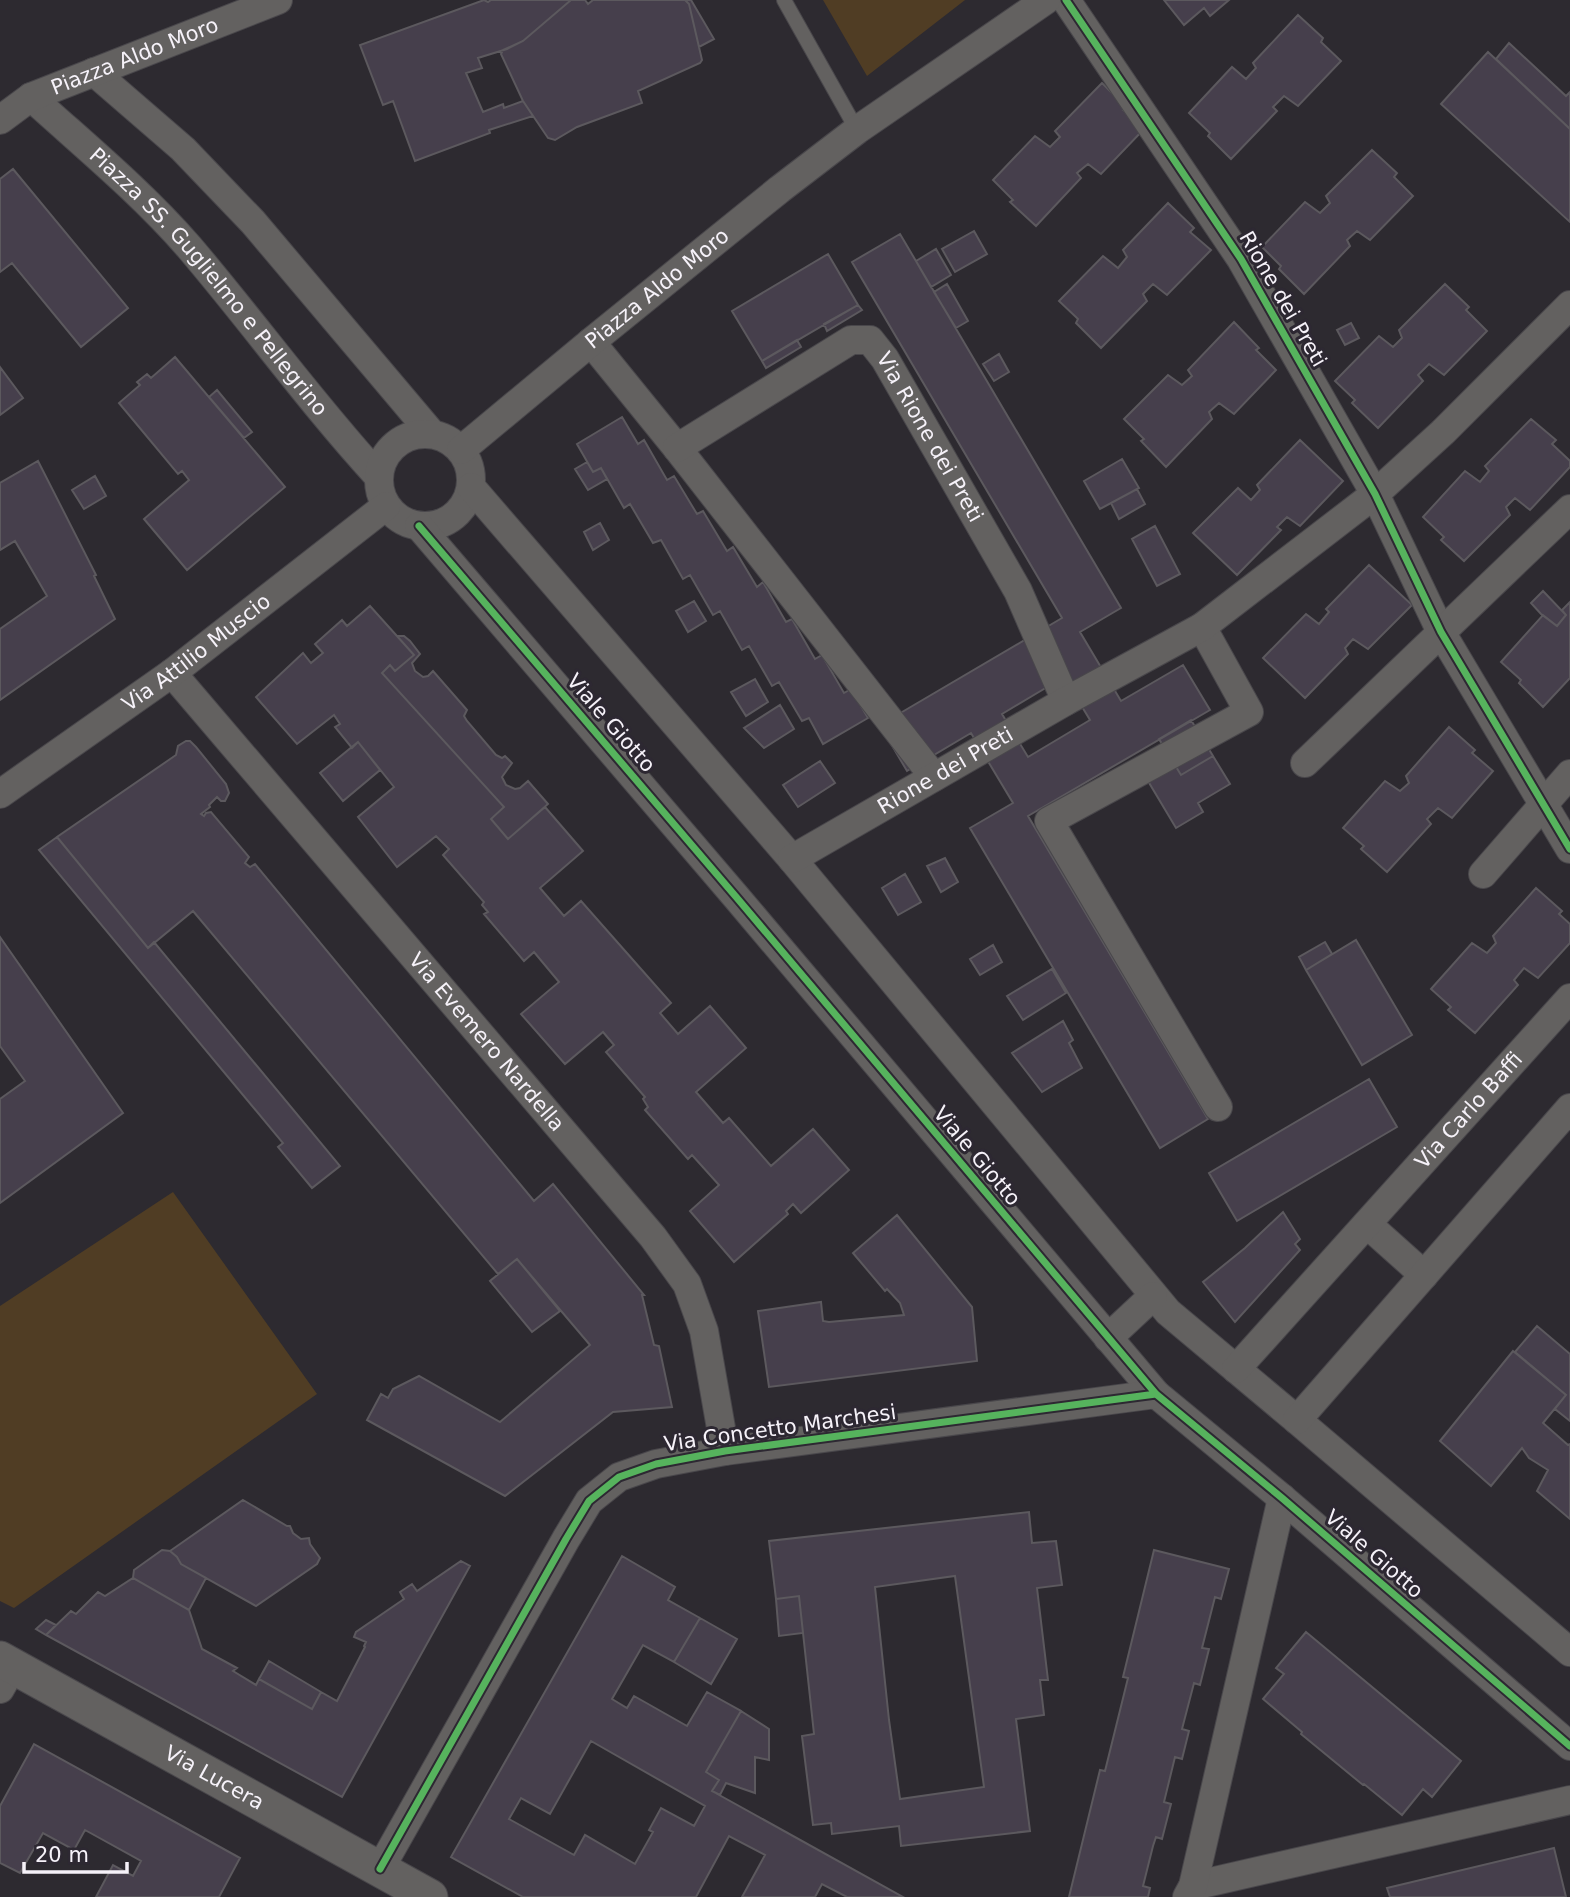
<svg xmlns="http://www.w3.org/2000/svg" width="1570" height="1897" font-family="'DejaVu Sans',sans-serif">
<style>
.green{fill:#503d24}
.building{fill:#463f4c;stroke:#5c595e;stroke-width:2;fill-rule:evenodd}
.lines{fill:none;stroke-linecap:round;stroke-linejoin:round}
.service-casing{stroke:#49474b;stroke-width:16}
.minor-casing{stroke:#49474b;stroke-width:30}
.tertiary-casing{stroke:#49474b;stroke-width:37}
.service{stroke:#636160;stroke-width:14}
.minor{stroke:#636160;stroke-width:28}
.tertiary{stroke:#636160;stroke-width:35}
.cycleway-casing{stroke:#2d2832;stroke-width:11}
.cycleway{stroke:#56b35d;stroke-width:7}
.labels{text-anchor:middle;stroke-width:6;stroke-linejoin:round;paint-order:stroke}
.street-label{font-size:21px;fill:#f6f2f9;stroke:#2d2832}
</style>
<rect width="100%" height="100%" fill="#2d2a30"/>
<path class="green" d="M 823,0 L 965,0 L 867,76 Z
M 173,1192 L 317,1394 L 14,1608 L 0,1601 L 0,1306 Z"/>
<path class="building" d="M 484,0 L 488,2 L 491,0 L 571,0 L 523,41 L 507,49 L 478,58 L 482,68 L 466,73 L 483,112 L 503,104 L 504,108 L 523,101 L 533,116 L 489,130 L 490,133 L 415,161 L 393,101 L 383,105 L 360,45 Z
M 571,0 L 585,0 L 588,4 L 593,0 L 685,0 L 689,4 L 702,60 L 700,63 L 638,91 L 642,103 L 577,127 L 555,140 L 548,138 L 523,101 L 501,54 L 503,50 L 523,41 Z
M 685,0 L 691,0 L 714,39 L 699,47 L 689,4 Z
M 1164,0 L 1229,0 L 1210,16 L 1204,8 L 1184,25 Z
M 1298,15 L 1323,38 L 1321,42 L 1341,61 L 1298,106 L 1284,96 L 1273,107 L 1277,111 L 1231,159 L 1208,136 L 1210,133 L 1189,113 L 1232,67 L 1246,79 L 1256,68 L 1253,63 Z
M 1509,43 L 1566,96 L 1570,92 L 1570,129 L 1496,59 Z
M 1488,52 L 1570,129 L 1570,222 L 1441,104 Z
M 1102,83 L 1126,107 L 1123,110 L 1144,129 L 1101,174 L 1088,164 L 1077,173 L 1081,178 L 1036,226 L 1010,202 L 1013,200 L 993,180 L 1035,136 L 1050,147 L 1060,137 L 1055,131 Z
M 1372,150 L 1397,173 L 1394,177 L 1413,196 L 1370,240 L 1357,231 L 1347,240 L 1350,246 L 1304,294 L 1279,269 L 1281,266 L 1262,247 L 1305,202 L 1320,213 L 1330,203 L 1326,196 Z
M 13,169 L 128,308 L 81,347 L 12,263 L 0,272 L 0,179 Z
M 1168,203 L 1194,228 L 1190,232 L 1211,250 L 1167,295 L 1153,284 L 1143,294 L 1147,301 L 1101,348 L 1076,323 L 1078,319 L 1059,301 L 1103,256 L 1118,268 L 1127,257 L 1123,250 Z
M 974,231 L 987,254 L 955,272 L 942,249 Z
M 900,234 L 1121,608 L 1080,632 L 1121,701 L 1183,665 L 1210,710 L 1028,816 L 1208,1119 L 1160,1148 L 970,828 L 1013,803 L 971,733 L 907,771 L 880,725 L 1062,618 L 852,262 ZM 1064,677 L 1090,720 L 1028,757 L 1002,714 Z
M 936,249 L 951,275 L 931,287 L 916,261 Z
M 828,254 L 858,305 L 762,361 L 732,311 Z
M 947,284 L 968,321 L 956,328 L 934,292 Z
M 1445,284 L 1469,307 L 1466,310 L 1487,331 L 1444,375 L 1429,364 L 1418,375 L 1423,381 L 1378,428 L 1352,403 L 1355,400 L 1335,381 L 1379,336 L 1393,347 L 1402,338 L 1399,330 Z
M 858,305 L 862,310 L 827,331 L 824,324 Z
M 1234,322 L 1259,348 L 1256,350 L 1276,370 L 1234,414 L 1219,403 L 1209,412 L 1212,419 L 1166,467 L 1141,441 L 1144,439 L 1124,419 L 1168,375 L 1182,385 L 1192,376 L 1188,370 Z
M 1351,323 L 1359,338 L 1345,345 L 1337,330 Z
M 797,340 L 801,347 L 766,368 L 762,361 Z
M 999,354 L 1009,372 L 994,381 L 983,364 Z
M 175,357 L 285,487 L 187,570 L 144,519 L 189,480 L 182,471 L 178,474 L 119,403 L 140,385 L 137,382 L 147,374 L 151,378 Z
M 0,367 L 23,398 L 0,415 Z
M 217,390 L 252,432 L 244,438 L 209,397 Z
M 622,417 L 638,444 L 644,440 L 667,480 L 674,476 L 697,514 L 703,511 L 727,551 L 733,547 L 757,587 L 763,582 L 786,622 L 792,619 L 815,659 L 822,655 L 844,693 L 851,689 L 868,718 L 823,744 L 809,718 L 802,721 L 779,682 L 772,686 L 749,646 L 742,650 L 720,611 L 713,615 L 690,575 L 683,579 L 661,540 L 653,543 L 630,504 L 624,508 L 601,468 L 593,472 L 577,444 Z
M 1531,419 L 1556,440 L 1552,444 L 1570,461 L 1570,467 L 1530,510 L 1515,498 L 1506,507 L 1510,515 L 1464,561 L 1441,540 L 1444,537 L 1423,517 L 1465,471 L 1480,482 L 1489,471 L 1485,466 Z
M 1300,440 L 1343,481 L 1300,526 L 1287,517 L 1277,527 L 1281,530 L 1237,575 L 1193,533 L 1238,488 L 1251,500 L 1260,490 L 1257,485 Z
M 1122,459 L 1139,488 L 1100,509 L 1084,481 Z
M 38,461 L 96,575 L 94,576 L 115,619 L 0,700 L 0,629 L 47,596 L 15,541 L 0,550 L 0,483 Z
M 587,462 L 593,472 L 601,468 L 607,479 L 588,490 L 575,469 Z
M 95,476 L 106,496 L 84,509 L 72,490 Z
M 1137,489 L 1145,504 L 1119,519 L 1111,503 Z
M 600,523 L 609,540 L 593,550 L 584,532 Z
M 1155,526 L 1180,574 L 1157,586 L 1132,539 Z
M 1369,565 L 1412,605 L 1368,649 L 1353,639 L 1345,648 L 1348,654 L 1305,698 L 1263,658 L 1306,614 L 1319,624 L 1329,612 L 1326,609 Z
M 1543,591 L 1566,615 L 1557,626 L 1541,614 L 1531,603 Z
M 694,601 L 706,621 L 688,632 L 676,611 Z
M 1570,602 L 1570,678 L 1543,707 L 1519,683 L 1521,680 L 1501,662 L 1543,615 L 1557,626 L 1566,615 L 1562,610 Z
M 370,606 L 414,655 L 395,671 L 390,665 L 382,673 L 504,807 L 491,819 L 508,839 L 545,807 L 583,851 L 540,888 L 564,916 L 581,901 L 671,1003 L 660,1013 L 678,1034 L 710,1006 L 746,1048 L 696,1092 L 723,1123 L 729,1118 L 771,1166 L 813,1129 L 849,1170 L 801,1213 L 793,1204 L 786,1211 L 788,1214 L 734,1262 L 690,1211 L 719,1185 L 692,1155 L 688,1159 L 645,1110 L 648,1107 L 643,1099 L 645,1097 L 606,1052 L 614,1045 L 603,1032 L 565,1064 L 521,1014 L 559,982 L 534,952 L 524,961 L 484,914 L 488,912 L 482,905 L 484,902 L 443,855 L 449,849 L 436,836 L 397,867 L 358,817 L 394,787 L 358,742 L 352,748 L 335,727 L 340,724 L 334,715 L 297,744 L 256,697 L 303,653 L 311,663 L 323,653 L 315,644 L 342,620 L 347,626 Z
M 397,636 L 404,636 L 410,641 L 420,654 L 412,663 L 415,671 L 423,677 L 428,676 L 433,671 L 467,710 L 464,716 L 467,721 L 496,755 L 502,758 L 505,756 L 512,763 L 502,777 L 506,785 L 515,789 L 520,788 L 528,781 L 548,804 L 508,839 L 491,819 L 504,807 L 382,673 L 390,665 L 395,671 L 414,655 Z
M 755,679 L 768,702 L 746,716 L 731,692 Z
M 780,705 L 794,729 L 764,748 L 744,728 Z
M 1191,720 L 1213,756 L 1181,775 L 1159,739 Z
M 1449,727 L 1475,750 L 1472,753 L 1493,771 L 1452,818 L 1438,808 L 1427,819 L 1431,824 L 1387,872 L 1361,849 L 1364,846 L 1343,828 L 1385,781 L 1400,791 L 1409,783 L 1406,776 Z
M 186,741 L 190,741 L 196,747 L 226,784 L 229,793 L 225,801 L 221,801 L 217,797 L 209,805 L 210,807 L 201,814 L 204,816 L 206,813 L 211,812 L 249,857 L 245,863 L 250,867 L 255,864 L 534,1201 L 553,1184 L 644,1295 L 642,1295 L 654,1345 L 659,1346 L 672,1407 L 613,1412 L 505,1496 L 367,1420 L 381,1394 L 388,1398 L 393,1389 L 419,1376 L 500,1422 L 590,1345 L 517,1259 L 498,1274 L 193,911 L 148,948 L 57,837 L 176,755 L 178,746 Z
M 358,742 L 380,770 L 343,801 L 320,773 Z
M 1213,756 L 1230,784 L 1198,803 L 1203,812 L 1176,828 L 1148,781 L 1175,765 L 1181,775 Z
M 820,761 L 835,783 L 798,807 L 783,785 Z
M 57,837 L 148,948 L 154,942 L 340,1166 L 312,1188 L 278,1147 L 283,1143 L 39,850 Z
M 945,858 L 958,882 L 941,892 L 927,866 Z
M 905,874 L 921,902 L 898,915 L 882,888 Z
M 1536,888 L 1562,911 L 1559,914 L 1570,924 L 1570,943 L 1538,978 L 1524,968 L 1514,980 L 1518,985 L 1475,1033 L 1448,1010 L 1451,1007 L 1431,989 L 1472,943 L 1487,953 L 1496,943 L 1493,936 Z
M 0,937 L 123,1113 L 0,1203 L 0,1099 L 25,1081 L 0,1046 Z
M 1356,940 L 1412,1035 L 1362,1065 L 1306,970 Z
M 1325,942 L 1332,954 L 1306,970 L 1299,957 Z
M 993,945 L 1002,962 L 980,975 L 970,959 Z
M 1052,969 L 1066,993 L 1023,1020 L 1007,996 Z
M 1063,1021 L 1073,1040 L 1069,1043 L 1082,1068 L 1042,1092 L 1012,1053 Z
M 1369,1079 L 1397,1127 L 1237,1221 L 1209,1173 Z
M 1283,1212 L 1300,1239 L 1295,1244 L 1300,1250 L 1235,1322 L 1203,1282 L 1245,1248 Z
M 897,1215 L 972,1307 L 977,1361 L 769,1387 L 758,1311 L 821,1302 L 823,1321 L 829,1322 L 904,1315 L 900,1303 L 887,1289 L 885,1291 L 853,1253 Z
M 517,1259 L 560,1311 L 532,1332 L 490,1281 Z
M 1537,1326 L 1570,1354 L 1570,1421 L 1555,1409 L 1566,1395 L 1515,1352 Z
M 1513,1351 L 1566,1395 L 1543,1423 L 1568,1445 L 1570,1444 L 1570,1519 L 1537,1491 L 1548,1470 L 1529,1458 L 1522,1448 L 1491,1486 L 1440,1441 Z
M 243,1500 L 287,1526 L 290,1526 L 293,1533 L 301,1539 L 309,1538 L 310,1544 L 320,1558 L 317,1564 L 256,1606 L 181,1564 L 177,1557 L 170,1551 Z
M 1029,1512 L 1032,1543 L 1056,1541 L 1062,1585 L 1037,1588 L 1048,1680 L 1040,1680 L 1044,1715 L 1016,1719 L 1030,1831 L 901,1846 L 899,1826 L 832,1834 L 831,1823 L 813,1825 L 802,1736 L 814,1734 L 799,1596 L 776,1599 L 769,1541 ZM 955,1576 L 984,1787 L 900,1799 L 889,1720 L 875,1587 Z
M 162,1550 L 170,1551 L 177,1557 L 181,1564 L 206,1578 L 189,1610 L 133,1578 L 134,1570 Z
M 1154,1550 L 1229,1569 L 1221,1599 L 1215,1597 L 1202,1648 L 1209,1649 L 1200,1685 L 1194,1683 L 1182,1729 L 1189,1731 L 1182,1759 L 1175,1757 L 1164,1802 L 1171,1804 L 1162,1839 L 1156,1837 L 1153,1846 L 1143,1886 L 1150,1888 L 1148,1897 L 1069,1897 L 1100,1770 L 1105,1771 L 1128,1678 L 1123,1677 Z
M 622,1556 L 675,1587 L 668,1600 L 700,1618 L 674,1662 L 643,1645 L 612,1699 L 627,1708 L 634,1696 L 687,1726 L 707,1692 L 741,1711 L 706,1772 L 719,1780 L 712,1791 L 903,1897 L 847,1897 L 822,1884 L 815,1897 L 742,1897 L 765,1855 L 729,1836 L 696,1897 L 523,1897 L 451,1857 ZM 591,1741 L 705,1806 L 694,1826 L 661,1808 L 649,1830 L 653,1832 L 635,1864 L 585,1835 L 574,1855 L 509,1819 L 521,1798 L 550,1814 Z
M 461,1561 L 470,1566 L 342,1797 L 46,1635 L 71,1611 L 76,1614 L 98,1592 L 105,1596 L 133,1578 L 189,1610 L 202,1649 L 237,1668 L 233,1671 L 256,1685 L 259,1679 L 312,1709 L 321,1692 L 337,1701 L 365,1647 L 364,1646 L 366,1642 L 354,1637 L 356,1632 L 404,1599 L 400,1592 L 412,1584 L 417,1591 Z
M 799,1596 L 803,1633 L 779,1636 L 776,1599 Z
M 700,1618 L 737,1639 L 711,1684 L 674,1662 Z
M 46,1620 L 56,1625 L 46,1635 L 36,1629 Z
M 1306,1632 L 1461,1761 L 1432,1797 L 1423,1789 L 1402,1815 L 1364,1784 L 1363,1785 L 1301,1734 L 1302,1732 L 1263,1699 L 1284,1674 L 1276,1668 Z
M 269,1661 L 321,1692 L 312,1709 L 259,1679 Z
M 741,1711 L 769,1729 L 769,1760 L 755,1757 L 755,1793 L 726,1783 L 720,1795 L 712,1791 L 719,1780 L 706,1772 Z
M 34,1744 L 240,1858 L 219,1897 L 96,1897 L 113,1865 L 133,1876 L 141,1861 L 85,1830 L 74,1850 L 43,1833 L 20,1873 L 0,1863 L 0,1806 Z
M 1554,1848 L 1566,1897 L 1390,1897 L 1387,1888 Z"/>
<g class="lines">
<g class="service-casing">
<path id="service" d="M 784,0 L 857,130"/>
</g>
<g class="minor-casing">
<g id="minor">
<path d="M 1066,0 L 1241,259 L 1375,494 L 1441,632 L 1570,849"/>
<path d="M 94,72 L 183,149 L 253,222 L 432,434"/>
<path id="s1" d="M 31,97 C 85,146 141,192 189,247 C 253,322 311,403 378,476"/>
<path id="s2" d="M 0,120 L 31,97 L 278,0"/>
<path d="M 591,342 L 677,448 L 934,777"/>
<circle cx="425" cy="480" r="46"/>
<path id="s3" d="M 677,448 L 851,340 L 870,340 L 885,359 L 1018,591 L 1066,701"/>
<path id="s4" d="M 461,450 L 591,342 L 780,189 L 857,130 L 1046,0"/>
<path d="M 471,487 L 792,859 L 1168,1312 L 1297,1420 L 1570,1652"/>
<path d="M 419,526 L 737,898 L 1156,1394 L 1282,1498 L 1570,1746"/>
<path d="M 1202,627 L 1249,712 L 1049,821 L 1218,1107"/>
<path id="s5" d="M 172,673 L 653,1237 L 687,1284 L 704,1331 L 725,1451"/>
<path d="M 1305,763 L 1570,509"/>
<path id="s6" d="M 0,794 L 172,673 L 386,506"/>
<path id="s7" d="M 792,859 L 1066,701 L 1202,627 L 1375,494 L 1443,432 L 1570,305"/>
<path d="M 1483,874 L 1570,774"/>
<path d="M 1367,1224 L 1424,1275"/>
<path d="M 1108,1338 L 1153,1296"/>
<path id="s8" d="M 1236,1369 L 1570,998"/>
<path d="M 1297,1420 L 1570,1108"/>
<path d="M 0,1689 L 13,1666"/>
<path d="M 380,1869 L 566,1539 L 589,1501 L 619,1477 L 656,1464 L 725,1451 L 1156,1394"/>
<path d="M 1193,1886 L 1570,1800"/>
<path d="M 1187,1897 L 1193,1886 L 1282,1498"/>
</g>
</g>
<g class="tertiary-casing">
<g id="tertiary">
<path id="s9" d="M 0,1659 L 430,1897"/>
</g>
</g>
<use href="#service" class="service"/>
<use href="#minor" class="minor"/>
<use href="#tertiary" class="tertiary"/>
<g class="cycleway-casing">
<path id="cycleway" d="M 1066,0 L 1241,259 L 1375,494 L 1441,632 L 1570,849
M 419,526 L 737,898 L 1156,1394 L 1282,1498 L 1570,1746
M 380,1869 L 566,1539 L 589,1501 L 619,1477 L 656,1464 L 725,1451 L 1156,1394"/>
</g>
<use href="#cycleway" class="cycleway"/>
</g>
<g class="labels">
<g class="street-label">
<text dy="7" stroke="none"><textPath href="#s2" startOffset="150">Piazza Aldo Moro</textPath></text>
<text dy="7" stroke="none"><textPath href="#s1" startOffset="257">Piazza SS. Guglielmo e Pellegrino</textPath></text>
<text dy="7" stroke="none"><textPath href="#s4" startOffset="254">Piazza Aldo Moro</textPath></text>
<text transform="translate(1283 299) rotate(60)" y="7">Rione dei Preti</text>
<text dy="7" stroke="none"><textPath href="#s3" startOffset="338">Via Rione dei Preti</textPath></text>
<text dy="7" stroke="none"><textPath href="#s6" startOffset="242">Via Attilio Muscio</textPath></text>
<text transform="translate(611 723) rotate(49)" y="7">Viale Giotto</text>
<text dy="7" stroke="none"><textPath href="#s7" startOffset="177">Rione dei Preti</textPath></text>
<text dy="7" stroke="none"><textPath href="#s5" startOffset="485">Via Evemero Nardella</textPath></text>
<text dy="7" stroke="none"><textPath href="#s8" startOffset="348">Via Carlo Baffi</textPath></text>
<text transform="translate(977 1156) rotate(50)" y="7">Viale Giotto</text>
<text transform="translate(780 1428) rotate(-8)" y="7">Via Concetto Marchesi</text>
<text transform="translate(1374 1554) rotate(41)" y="7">Viale Giotto</text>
<text dy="7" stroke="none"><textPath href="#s9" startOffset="245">Via Lucera</textPath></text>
</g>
</g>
<path d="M24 1862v10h103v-10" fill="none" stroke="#f6f2f9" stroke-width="3.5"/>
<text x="35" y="1862" font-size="21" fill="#f6f2f9" stroke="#2d2832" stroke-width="5" paint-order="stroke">20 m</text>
</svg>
